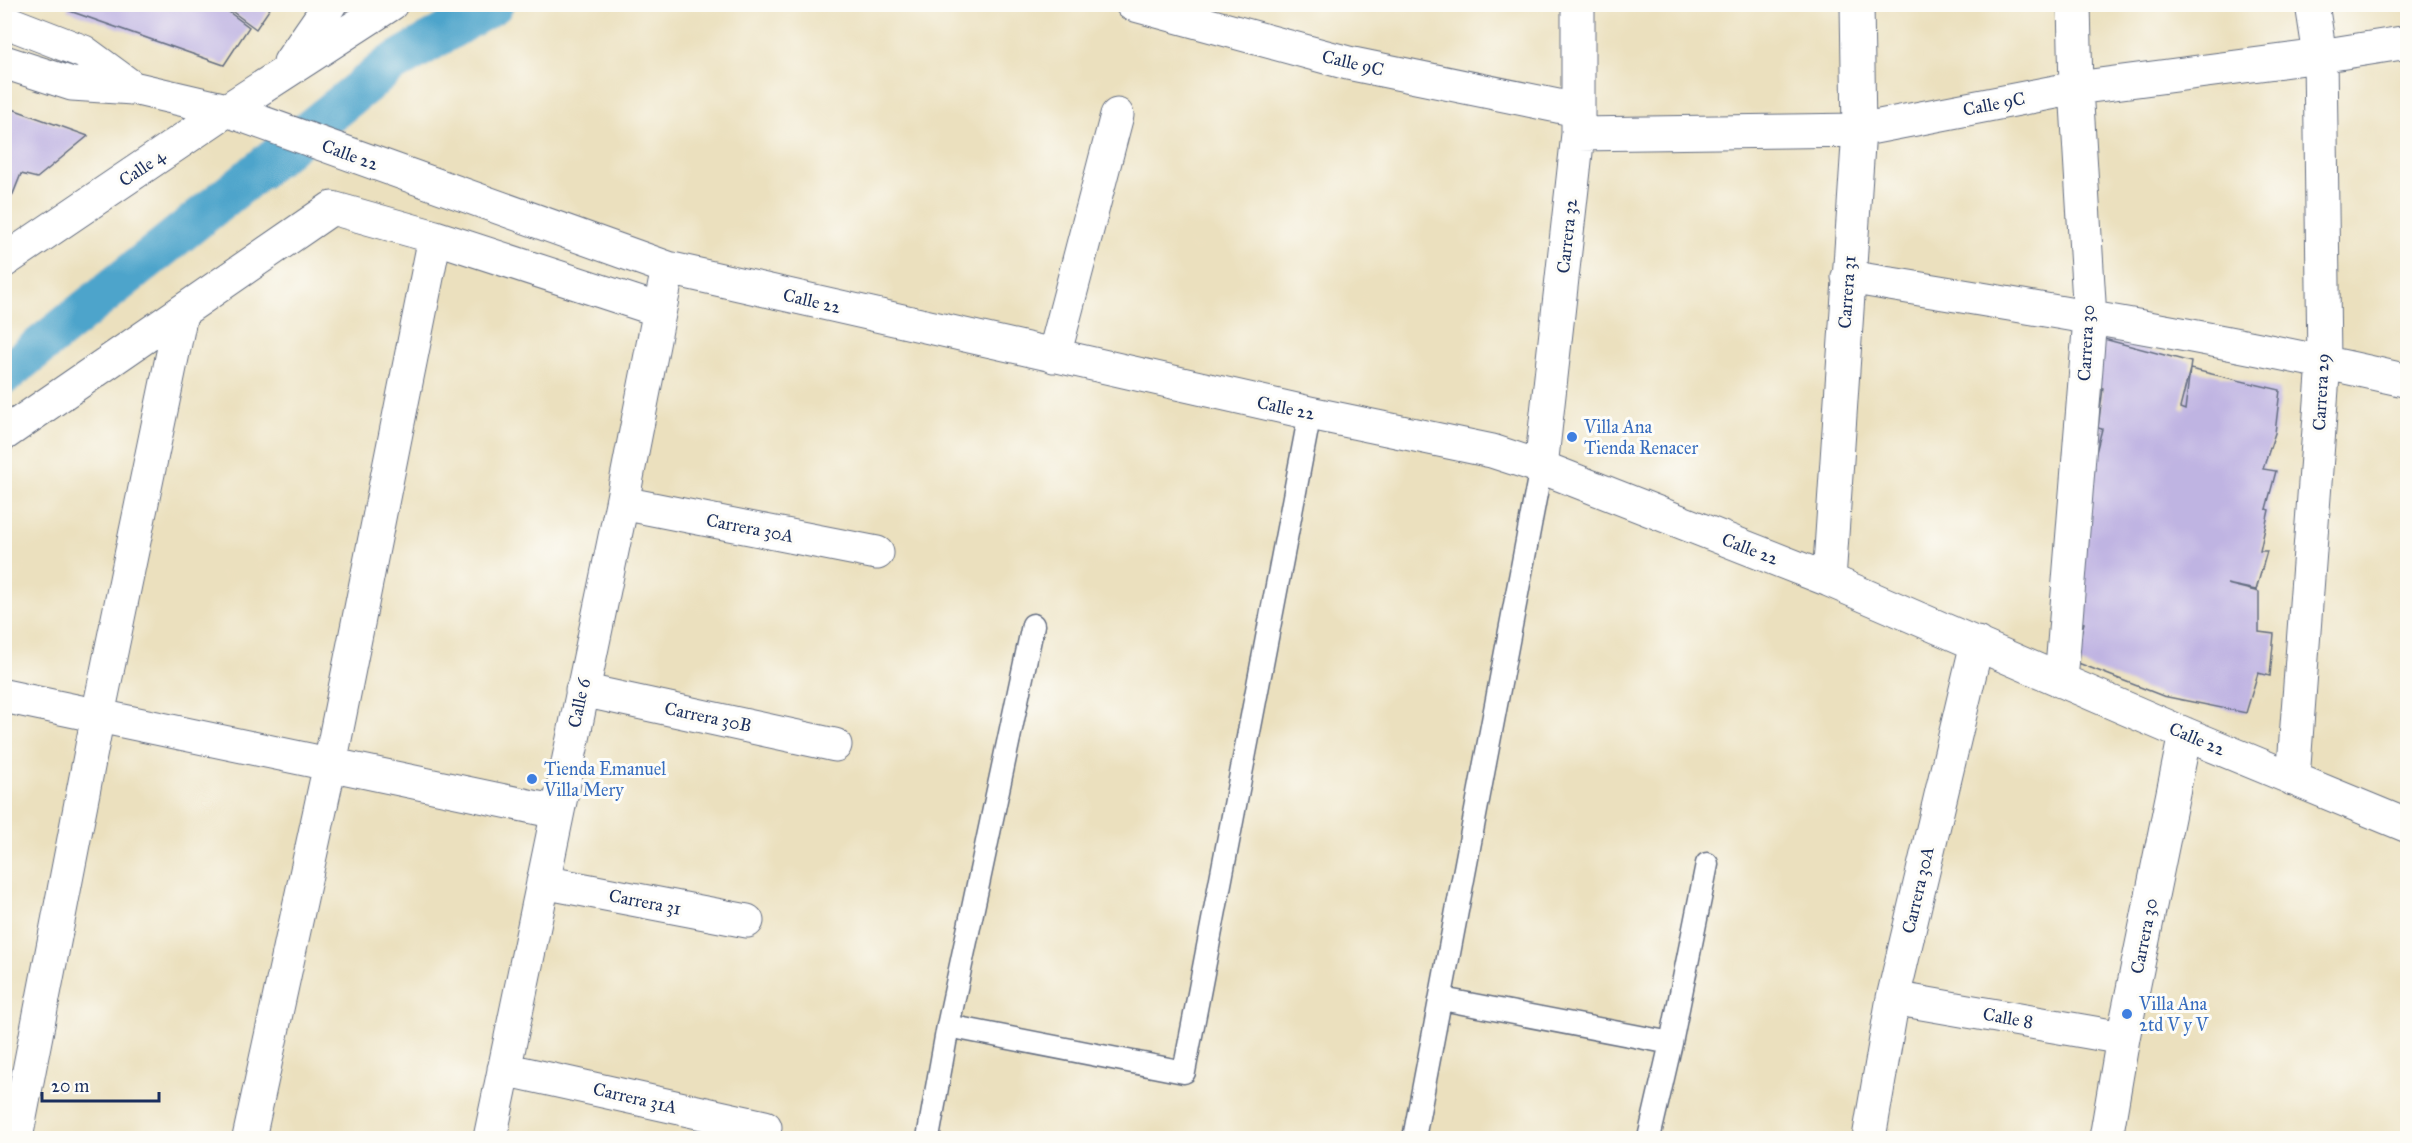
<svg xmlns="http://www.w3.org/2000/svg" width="2412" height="1143" font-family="'IM FELL Great Primer',serif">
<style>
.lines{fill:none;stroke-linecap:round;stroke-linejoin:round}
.canal{stroke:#4ea4cb;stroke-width:40}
.building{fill:#bfb4e2;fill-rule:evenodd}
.lane-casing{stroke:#646d80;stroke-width:25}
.street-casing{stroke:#646d80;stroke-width:35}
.lane{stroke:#fff;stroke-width:22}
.street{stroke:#fff;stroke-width:33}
.shop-dot{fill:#3f7fe0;stroke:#fdfcf7;stroke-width:2}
.labels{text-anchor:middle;stroke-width:6;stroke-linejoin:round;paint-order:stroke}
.street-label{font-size:18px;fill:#1b2f5e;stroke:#fdfcf7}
.shop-label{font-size:18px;fill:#366cbe;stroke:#fdfcf7;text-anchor:start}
</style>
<rect width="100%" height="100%" fill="#fdfcf7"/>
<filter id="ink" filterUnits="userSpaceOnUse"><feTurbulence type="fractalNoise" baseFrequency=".0167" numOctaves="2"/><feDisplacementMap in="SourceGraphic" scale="12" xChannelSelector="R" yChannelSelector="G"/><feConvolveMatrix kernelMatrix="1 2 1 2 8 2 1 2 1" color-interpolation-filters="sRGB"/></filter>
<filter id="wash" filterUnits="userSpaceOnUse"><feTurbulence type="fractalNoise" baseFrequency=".008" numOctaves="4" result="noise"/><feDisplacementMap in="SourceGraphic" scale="24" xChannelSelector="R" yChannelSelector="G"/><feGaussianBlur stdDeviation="1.35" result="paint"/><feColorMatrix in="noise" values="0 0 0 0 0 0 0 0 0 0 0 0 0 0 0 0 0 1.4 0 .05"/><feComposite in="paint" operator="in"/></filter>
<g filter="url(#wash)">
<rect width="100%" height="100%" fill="#ebe0be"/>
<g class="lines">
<path class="canal" d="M 4,375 L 390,65 L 494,4"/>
</g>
<g id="blocks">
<path class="building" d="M 71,4 L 218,4 L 249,27 L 224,65 L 67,10 Z
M 222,4 L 273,4 L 256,29 Z
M 4,106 L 88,136 L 37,178 L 21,174 L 13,194 L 4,203 Z
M 2104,339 L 2191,362 L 2190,369 L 2280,390 L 2275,433 L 2263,469 L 2276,471 L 2266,509 L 2269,510 L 2260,551 L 2267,551 L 2256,590 L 2227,584 L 2259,592 L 2259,632 L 2274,634 L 2270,676 L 2258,673 L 2246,713 L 2163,696 L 2073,661 L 2084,623 L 2066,616 L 2095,468 L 2092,468 L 2102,429 L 2098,428 L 2103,388 L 2091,385 ZM 2190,369 L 2185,410 L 2180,408 Z"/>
</g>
</g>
<g filter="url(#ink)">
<use href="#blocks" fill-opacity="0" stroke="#646d80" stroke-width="1.5"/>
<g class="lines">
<g class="lane-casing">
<path id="lane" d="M 1442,999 L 1671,1043
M 948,1026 L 1184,1072 L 1310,413
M 928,1138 L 948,1026 L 1033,625
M 1414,1138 L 1541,467
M 1649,1138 L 1671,1043 L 1707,864"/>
</g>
<g class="street-casing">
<path id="street" d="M 1132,4 L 1348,63 L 1577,110
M 4,21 L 84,52 L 133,88
M 4,62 L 72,84 L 133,88 L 227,110 L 668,268 L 1310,413 L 1492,451 L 1541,467 L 1829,580 L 2185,734 L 2408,826
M 290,62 L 330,4
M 1578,134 L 1859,130 L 2076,88 L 2320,56 L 2408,42
M 4,261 L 227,110 L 391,4
M 1848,277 C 2035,308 2223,338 2408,381
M 1054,356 L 1117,115
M 4,434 L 332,208 L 435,237 L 659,310
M 1541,467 L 1578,134 L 1578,4
M 622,503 L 877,553
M 1829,580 L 1859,130 L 1857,4
M 2061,681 L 2090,318 L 2076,88 L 2074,4
M 582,690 L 835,745
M 4,696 L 557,812
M 2293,779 L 2324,362 L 2320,56 L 2312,4
M 543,882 L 747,921
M 1893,998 L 2123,1038
M 504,1069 L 765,1127
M 16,1138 L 98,715 L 181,314
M 249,1138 L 330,764 L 435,237
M 490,1138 L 622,503 L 668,268
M 1869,1138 L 1893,998 L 1977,643
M 2106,1138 L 2123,1038 L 2185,734"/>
</g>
<use href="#lane" class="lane"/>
<use href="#street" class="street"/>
</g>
</g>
<g class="shop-dot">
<circle cx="1572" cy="437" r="6"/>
<circle cx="532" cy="779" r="6"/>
<circle cx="2127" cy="1014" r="6"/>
</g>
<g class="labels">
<g class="street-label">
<text transform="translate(1353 63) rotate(13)" y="6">Calle 9C</text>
<text transform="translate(1994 104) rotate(-11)" y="6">Calle 9C</text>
<text transform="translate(350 155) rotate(20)" y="6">Calle 22</text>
<text transform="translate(142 168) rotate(-34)" y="6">Calle 4</text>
<text transform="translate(1567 236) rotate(-84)" y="6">Carrera 32</text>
<text transform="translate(1847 292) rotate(-86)" y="6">Carrera 31</text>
<text transform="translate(812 301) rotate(13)" y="6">Calle 22</text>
<text transform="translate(2086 343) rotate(-87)" y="6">Carrera 30</text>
<text transform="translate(2321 392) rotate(-87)" y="6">Carrera 29</text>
<text transform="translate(1286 408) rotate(12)" y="6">Calle 22</text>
<text transform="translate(750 528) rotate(11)" y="6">Carrera 30A</text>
<text transform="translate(1750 549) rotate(21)" y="6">Calle 22</text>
<text transform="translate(579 703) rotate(-78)" y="6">Calle 6</text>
<text transform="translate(708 717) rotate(12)" y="6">Carrera 30B</text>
<text transform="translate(2197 739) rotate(23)" y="6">Calle 22</text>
<text transform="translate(1918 890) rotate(-77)" y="6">Carrera 30A</text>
<text transform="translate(645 902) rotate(11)" y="6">Carrera 31</text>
<text transform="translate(2144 936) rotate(-79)" y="6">Carrera 30</text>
<text transform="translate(2008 1018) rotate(10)" y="6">Calle 8</text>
<text transform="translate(635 1098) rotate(13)" y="6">Carrera 31A</text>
</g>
<g class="shop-label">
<text x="1584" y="433">Villa Ana<tspan x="1584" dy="21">Tienda Renacer</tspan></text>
<text x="544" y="775">Tienda Emanuel<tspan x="544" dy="21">Villa Mery</tspan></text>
<text x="2139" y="1010">Villa Ana<tspan x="2139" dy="21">2td V y V</tspan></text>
</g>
</g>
<rect width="2412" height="1143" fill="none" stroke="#fdfcf7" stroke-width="24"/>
<path d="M42 1092v9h117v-9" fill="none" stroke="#1b2f5e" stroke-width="3"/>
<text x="51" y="1092" font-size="18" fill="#1b2f5e" stroke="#fdfcf7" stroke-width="4.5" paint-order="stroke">20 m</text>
</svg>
